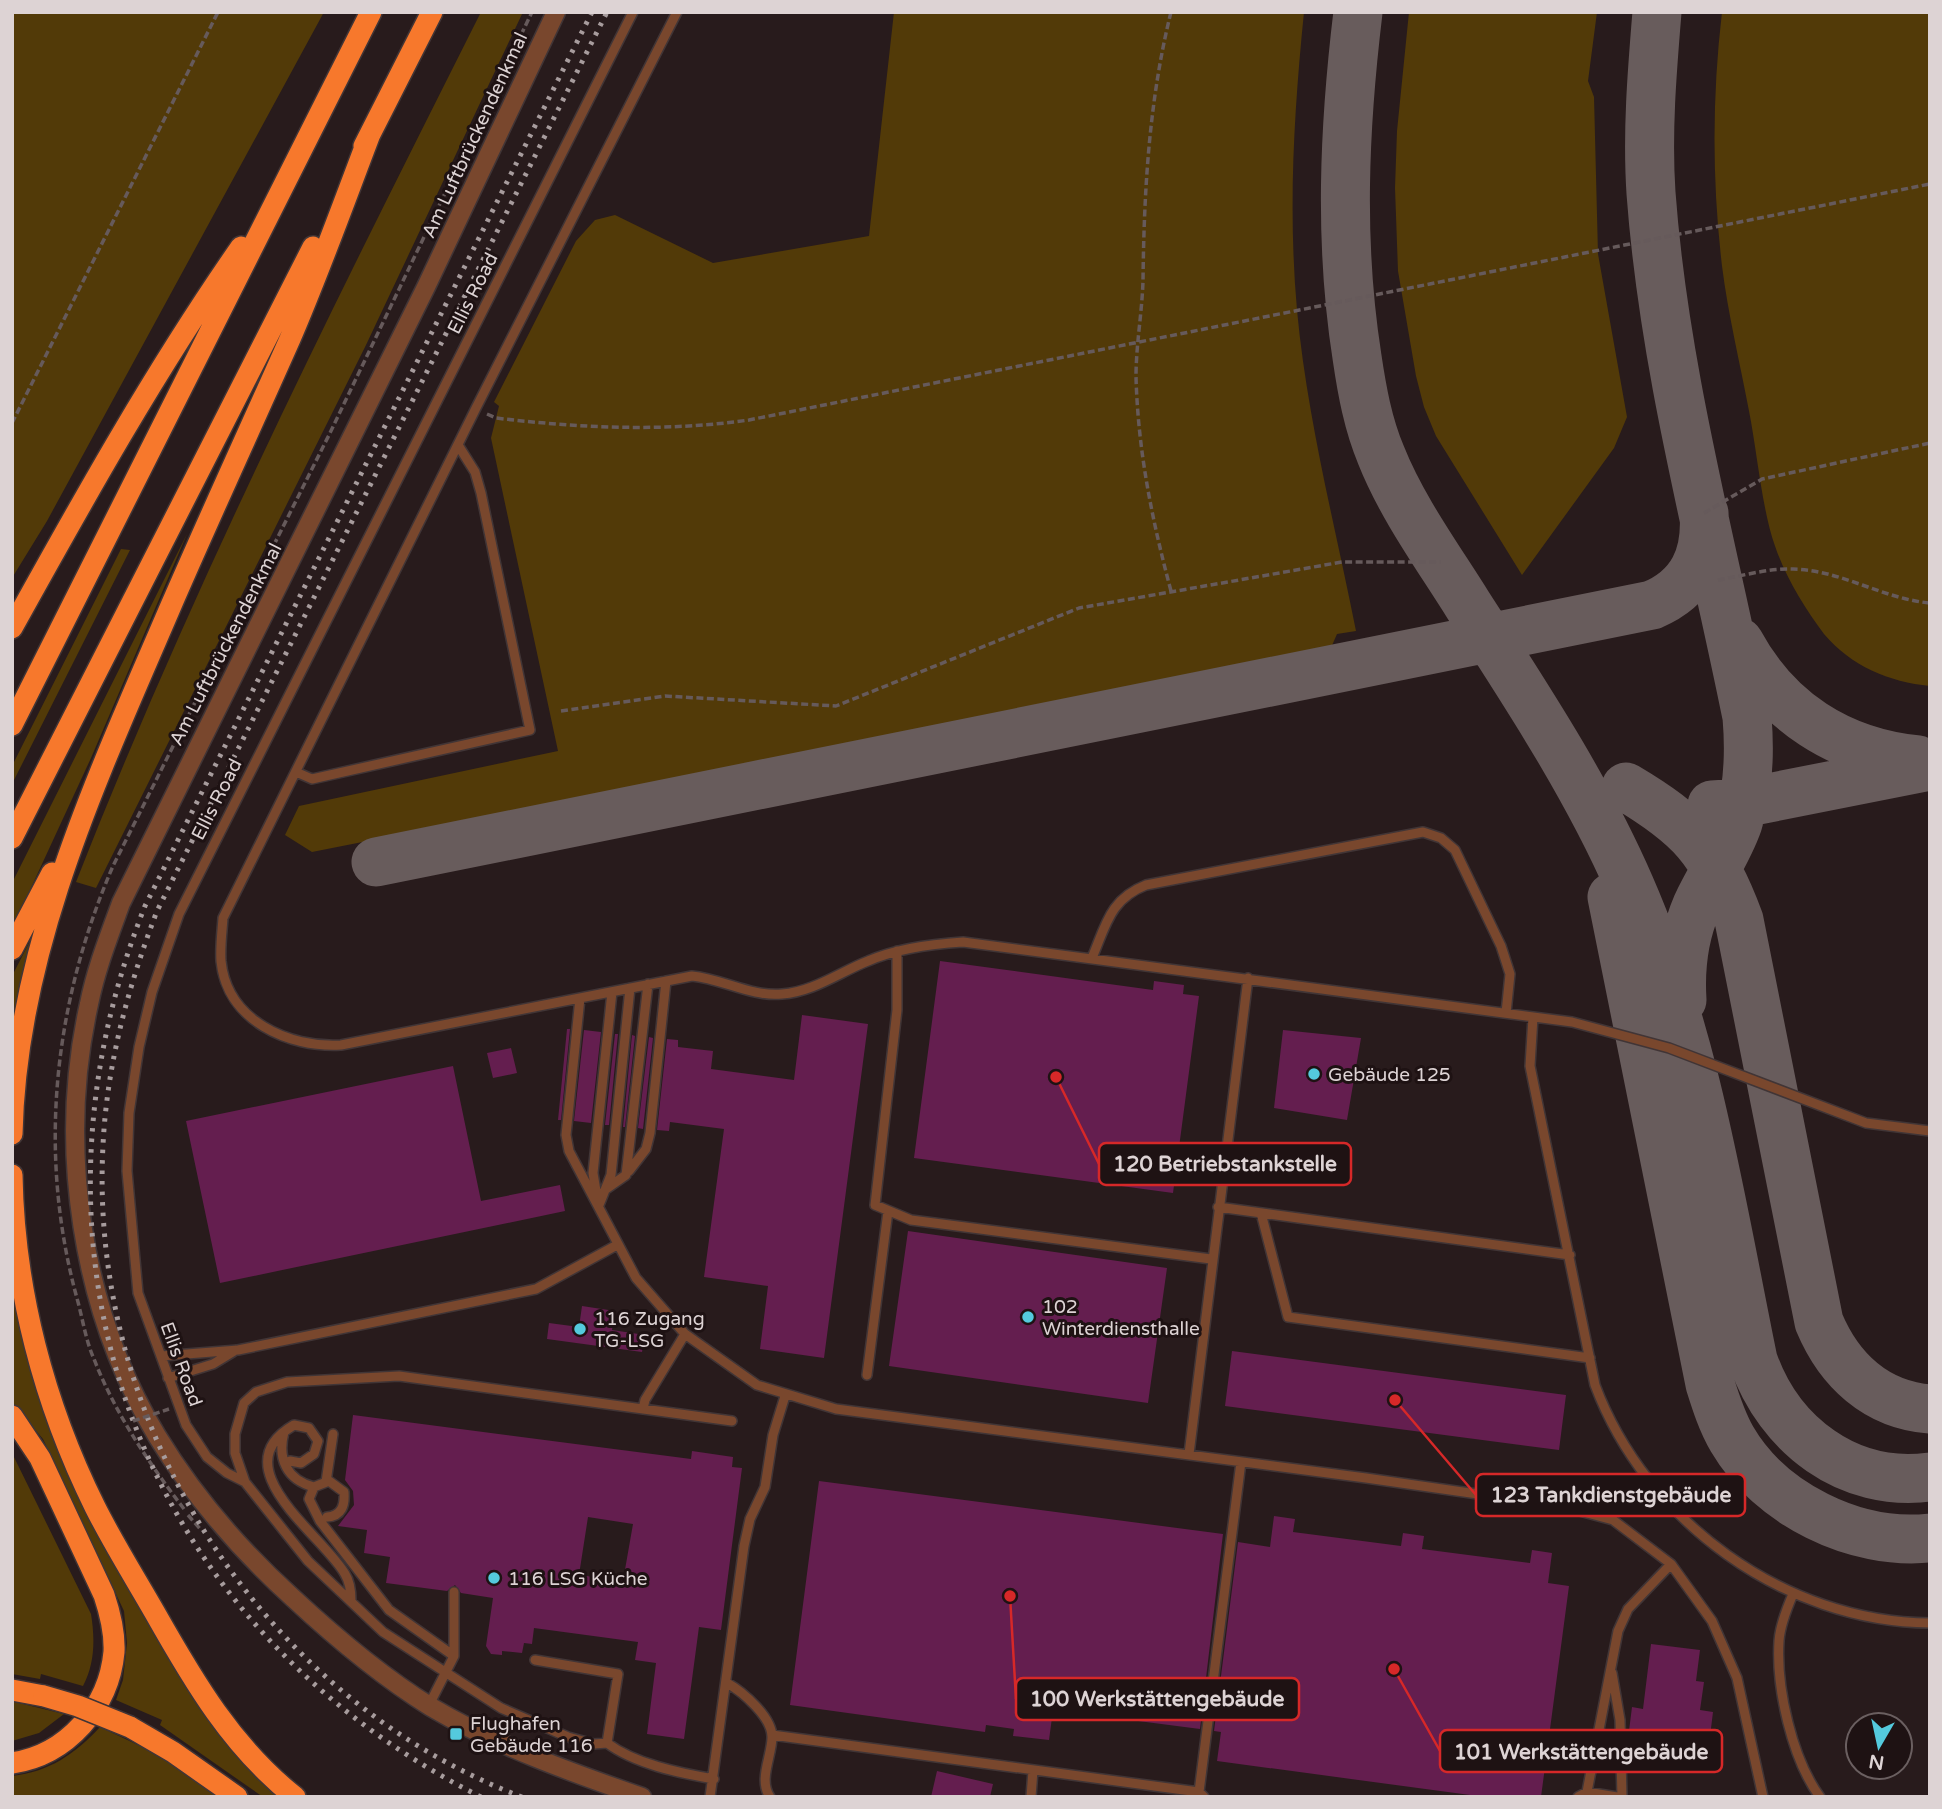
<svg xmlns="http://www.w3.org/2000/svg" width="1942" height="1809" font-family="'Varela Round',sans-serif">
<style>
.green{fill:#523a08}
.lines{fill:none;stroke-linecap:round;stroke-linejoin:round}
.taxiway{stroke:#685c5c;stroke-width:49}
.building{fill:#641e4f;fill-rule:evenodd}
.lane-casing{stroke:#413536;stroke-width:12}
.street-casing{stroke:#413536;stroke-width:21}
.highway-casing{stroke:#413536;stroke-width:24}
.path{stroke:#665a5b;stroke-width:3.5;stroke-dasharray:7 3.5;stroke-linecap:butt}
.lane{stroke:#79472d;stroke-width:9}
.street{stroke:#79472d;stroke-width:18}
.highway{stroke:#f7782c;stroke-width:21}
.rail{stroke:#a79c9d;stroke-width:5;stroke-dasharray:3.5 7;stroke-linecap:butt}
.highway-bridge-casing{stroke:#413536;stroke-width:24;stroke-linecap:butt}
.path-bridge{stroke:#665a5b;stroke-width:3.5;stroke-dasharray:7 3.5;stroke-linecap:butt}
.highway-bridge{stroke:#f7782c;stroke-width:21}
.poi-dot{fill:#54cadd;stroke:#1e1213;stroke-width:2.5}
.labels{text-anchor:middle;stroke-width:6;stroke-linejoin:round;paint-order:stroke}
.street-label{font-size:19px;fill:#ddd3d4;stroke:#1e1213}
.poi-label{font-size:19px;fill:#ddd3d4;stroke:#1e1213;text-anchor:start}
.leader{fill:none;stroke:#d62828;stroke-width:2.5}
.callout-dot{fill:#d62828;stroke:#1e1213;stroke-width:2.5}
.callout{fill:#1e1213;stroke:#d62828;stroke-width:2.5}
.callout-label{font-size:21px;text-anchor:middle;font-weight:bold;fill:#ddd3d4}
</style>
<rect width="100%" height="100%" fill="#281b1c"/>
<path class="green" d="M 12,12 L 324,12 L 47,521 L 12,578 Z
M 481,12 L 523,12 L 366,345 L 96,888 L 76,882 C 193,584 337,298 481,12 Z
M 894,12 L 1304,12 C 1294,112 1288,210 1297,310 C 1307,418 1335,525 1356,631 L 1337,634 L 1330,650 L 312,852 L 285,835 L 299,806 L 558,751 L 491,438 L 499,406 L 494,402 L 576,241 L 595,220 L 615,215 L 713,263 L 869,236 Z
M 1409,12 L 1597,12 L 1588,81 L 1594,97 L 1598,254 L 1627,417 L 1614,448 L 1522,575 L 1436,436 L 1424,407 L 1416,376 L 1398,271 L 1395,188 L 1397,131 Z
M 1722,12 L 1930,12 L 1930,686 C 1889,682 1851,666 1824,634 C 1805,609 1785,576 1775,546 C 1762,510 1757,451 1749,411 C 1740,363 1728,314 1722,266 C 1712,181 1712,97 1722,12 Z
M 187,534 L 91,758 L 12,929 L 12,883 Z
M 121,549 L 130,550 L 12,784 L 12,766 Z
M 29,943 L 32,943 L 12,1039 L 12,976 Z
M 12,1267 L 72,1476 L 283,1797 L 263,1797 L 160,1725 L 162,1720 L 116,1700 L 123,1680 L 127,1643 L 124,1611 L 43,1439 L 12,1403 Z
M 12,1453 L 91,1614 C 95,1639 95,1663 83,1686 L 41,1674 L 40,1679 L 12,1674 Z
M 12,1698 L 15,1702 L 64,1714 L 39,1733 L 12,1741 Z
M 100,1727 L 138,1745 L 141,1742 L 223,1797 L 12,1797 L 12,1776 C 49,1772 75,1754 100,1727 Z"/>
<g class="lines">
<path class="taxiway" d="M 1358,12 C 1344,128 1339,242 1357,357 C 1362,391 1368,424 1381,455 C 1402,508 1438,557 1468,605 C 1526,695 1587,787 1630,886 C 1696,1037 1720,1199 1753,1360 C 1779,1435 1848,1488 1930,1477
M 1657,12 C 1652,72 1647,133 1651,193 C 1664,370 1712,543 1747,717 C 1750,753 1749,788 1738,823 C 1728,852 1710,877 1697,905 C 1684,935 1680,968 1682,1000
M 1739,642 C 1777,712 1839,752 1918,760
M 1626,787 C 1690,825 1713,850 1739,920 L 1819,1322 C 1839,1370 1876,1405 1930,1409
M 1712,805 L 1743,803 L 1930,766
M 376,862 L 1652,605 C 1693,588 1707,555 1704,513
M 1612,897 L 1710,1384 C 1716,1403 1722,1422 1732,1439 C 1770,1504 1855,1546 1930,1538"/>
</g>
<path class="building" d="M 940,961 L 1153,990 L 1154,981 L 1184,985 L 1183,994 L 1199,996 L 1173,1193 L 914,1158 Z
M 802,1015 L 868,1024 L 824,1358 L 760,1349 L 768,1286 L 704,1277 L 724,1129 L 670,1122 L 669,1131 L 657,1130 L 667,1039 L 678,1040 L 678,1047 L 713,1051 L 711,1069 L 794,1080 Z
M 567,1029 L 570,1029 L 561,1120 L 558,1120 Z
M 584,1030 L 601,1032 L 591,1123 L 574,1121 Z
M 1283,1030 L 1361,1038 L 1347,1120 L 1274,1108 Z
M 615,1034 L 618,1034 L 609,1125 L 605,1125 Z
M 632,1035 L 635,1036 L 625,1127 L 623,1127 Z
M 649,1037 L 653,1038 L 643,1129 L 638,1128 Z
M 511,1048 L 517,1073 L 493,1078 L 487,1053 Z
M 453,1066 L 481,1201 L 560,1185 L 565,1211 L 220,1283 L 186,1121 Z
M 908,1231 L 1167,1268 L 1148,1403 L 889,1366 Z
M 582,1306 L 615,1311 L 612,1330 L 645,1335 L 642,1352 L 547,1339 L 549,1323 L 579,1327 Z
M 1232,1351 L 1566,1395 L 1559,1450 L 1225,1406 Z
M 353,1415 L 691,1459 L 692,1451 L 733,1457 L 732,1467 L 742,1468 L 721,1630 L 699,1627 L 684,1739 L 647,1734 L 656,1663 L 635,1660 L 638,1642 L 534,1628 L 532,1644 L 524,1643 L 522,1653 L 502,1651 L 502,1655 L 491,1654 L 486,1646 L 493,1598 L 461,1593 L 455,1585 L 447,1591 L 386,1583 L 390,1557 L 364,1553 L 367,1530 L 338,1526 L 354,1505 L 353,1491 L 345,1480 ZM 588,1517 L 633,1524 L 623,1581 L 579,1575 Z
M 819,1481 L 1223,1534 L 1200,1729 L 1053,1710 L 1049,1740 L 1013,1736 L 1014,1729 L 986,1725 L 985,1732 L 790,1705 Z
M 1274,1516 L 1295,1519 L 1293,1532 L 1401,1546 L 1403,1533 L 1424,1536 L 1422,1549 L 1530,1563 L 1532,1550 L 1552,1553 L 1548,1583 L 1569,1586 L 1541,1797 L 1485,1797 L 1217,1761 L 1221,1732 L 1214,1731 L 1238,1542 L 1270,1547 Z
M 1651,1644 L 1700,1650 L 1696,1681 L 1704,1682 L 1700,1710 L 1713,1712 L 1707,1761 L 1637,1751 L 1639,1733 L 1629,1731 L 1632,1707 L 1643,1709 Z
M 937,1771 L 993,1784 L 990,1797 L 931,1797 Z"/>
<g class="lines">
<g class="lane-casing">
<path id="lane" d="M 677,12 L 476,408 L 223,918 C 222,932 220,947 221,961 C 227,1021 289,1048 341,1045 L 692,976 C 723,979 751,997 782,994 C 813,992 840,972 868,961 C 898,948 931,944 963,942 L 1572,1022 L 1669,1048 L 1866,1123 L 1930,1131
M 296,772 L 312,779 L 530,730 L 481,493 L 475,472 L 458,445
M 897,951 L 897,1010 L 875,1205 L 911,1220 L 1211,1259
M 1092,958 C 1106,925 1110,899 1146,885 L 1423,832 L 1441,838 L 1455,850 L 1501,946 L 1510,974 L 1506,1013
M 580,998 L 566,1135 L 569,1151 L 636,1278 L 685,1334 L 757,1385 L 836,1409 L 1366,1478 L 1561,1506 L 1613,1520 L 1671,1564 L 1712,1621 L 1737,1678 L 1763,1797
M 1533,1017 L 1530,1066 L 1595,1385 C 1646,1521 1784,1622 1930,1623
M 629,1171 L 646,1149 L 650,1133 L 666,981
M 606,1189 L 626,1175 L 648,984
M 597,1197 L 593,1173 L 612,992
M 599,1205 L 611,1175 L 630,988
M 1218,1207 L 1570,1255
M 1261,1213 L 1288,1317 L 1590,1358
M 161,1356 L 238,1350 L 536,1289 L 617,1245
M 867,1375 L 888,1211
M 168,1378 L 213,1364 L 236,1350
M 643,1409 L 645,1400 L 685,1334
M 284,1432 C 277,1459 287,1480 314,1487
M 1189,1454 L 1248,978
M 290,1461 L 301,1463 L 314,1454 L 318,1441 L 309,1428 L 294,1425 C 220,1468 323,1535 345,1574 C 350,1582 351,1592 351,1601
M 245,1482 L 235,1453 L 235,1434 L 244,1403 L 256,1392 L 287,1382 L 399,1376 L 732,1421
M 326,1482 L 333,1434
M 327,1517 C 342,1516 345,1505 344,1492 L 329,1481 L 314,1487 L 309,1499 L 320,1521 L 389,1610 L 454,1656
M 1793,1594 C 1787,1608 1780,1625 1779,1641 C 1776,1688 1792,1759 1820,1797
M 535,1660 L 618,1674 L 607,1743 L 594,1744 L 568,1737 L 501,1708 L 383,1632 L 308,1561 L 245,1482 L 227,1473 L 207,1457 L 186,1425 L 138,1293 L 127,1171 L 129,1113 L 139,1047 L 152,992 L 179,914 L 633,12
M 1612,1673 L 1620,1720 L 1622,1797
M 727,1683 C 743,1692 772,1717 772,1737 C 772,1756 758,1780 770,1797
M 429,1705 L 454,1656 L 454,1592
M 772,1735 L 1199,1792 L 1204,1797
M 607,1743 C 635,1764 679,1773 714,1779
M 1199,1792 L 1241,1462
M 710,1797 L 744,1546 L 750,1519 L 765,1487 L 773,1435 L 785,1396
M 1031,1797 L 1033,1770
M 1578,1797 L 1587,1792 L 1617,1797
M 1586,1797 L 1618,1631 L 1628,1609 L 1671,1564"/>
</g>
<g class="street-casing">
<path id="street" d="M 556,12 L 426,287 L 121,903 C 109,936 96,969 89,1004 C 57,1147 81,1310 157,1436 C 193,1495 241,1551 293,1598 C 336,1638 381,1676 431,1707 C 497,1746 570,1772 642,1797"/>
</g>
<g class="highway-casing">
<path id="highway" d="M 364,146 L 432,12
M 12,628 C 84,498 156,369 241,247
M 12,725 L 371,12
M 12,838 L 313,247
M 12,949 L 52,873
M 12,1134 C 16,949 98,776 170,608 C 209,518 250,429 290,339 C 319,272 344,202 370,134
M 12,1175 C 14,1290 44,1404 95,1507 C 113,1543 135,1578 155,1613 C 194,1682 232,1747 295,1797
M 12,1416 L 40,1458 L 104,1595 C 110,1613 115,1632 114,1652 C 109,1707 67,1755 12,1763
M 12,1690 L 44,1696
M 130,1727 L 173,1752 L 237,1797"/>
</g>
<path class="path" d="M 1171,12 C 1149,100 1144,191 1143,281 C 1142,313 1136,345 1136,377 C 1138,451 1152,520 1171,591
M 487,414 L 496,418 C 580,428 665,432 749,420 L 1930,184
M 12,423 L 218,12
M 1704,513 L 1762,479 L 1930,443
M 1718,580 C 1742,576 1769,568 1793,569 C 1841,570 1883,599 1930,603
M 561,711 L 665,696 L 836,706 L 1079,608 L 1342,562 L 1441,562
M 184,1509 C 148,1462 115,1413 94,1359 C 86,1341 83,1321 78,1302 C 37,1156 53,1005 113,866 L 329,435 L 532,12
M 188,1515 L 201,1530"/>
<use href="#lane" class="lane"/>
<use href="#street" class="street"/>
<use href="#highway" class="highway"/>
<path class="rail" d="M 481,1797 C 140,1626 5,1258 145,906 L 592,12
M 522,1797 C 260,1698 88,1423 103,1145 C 107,1064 128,987 157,911 L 607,12"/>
<g class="highway-bridge-casing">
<path id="highway-bridge" d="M 44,1696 L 78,1706 L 130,1727"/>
</g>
<path class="path-bridge" d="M 133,1421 L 169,1409"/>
<use href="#highway-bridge" class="highway-bridge"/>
</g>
<g class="poi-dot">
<circle cx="1314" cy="1074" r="7"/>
<circle cx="1028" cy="1317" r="7"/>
<circle cx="580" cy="1329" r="7"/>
<circle cx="494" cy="1578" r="7"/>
<rect x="449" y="1727" width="14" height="14" rx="3.5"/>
</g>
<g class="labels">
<g class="street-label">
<text transform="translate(474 135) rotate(-65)" y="7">Am Luftbrückendenkmal</text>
<text transform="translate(472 293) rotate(-63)" y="7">Ellis Road</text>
<text transform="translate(225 644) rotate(-63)" y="7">Am Luftbrückendenkmal</text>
<text transform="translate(216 799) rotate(-63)" y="7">Ellis Road</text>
<text transform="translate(182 1364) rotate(70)" y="7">Ellis Road</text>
</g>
<g class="poi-label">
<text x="1328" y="1081">Gebäude 125</text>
<text x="1042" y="1313">102<tspan x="1042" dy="22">Winterdiensthalle</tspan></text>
<text x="594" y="1325">116 Zugang<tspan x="594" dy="22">TG-LSG</tspan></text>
<text x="508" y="1585">116 LSG Küche</text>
<text x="470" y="1730">Flughafen<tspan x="470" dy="22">Gebäude 116</tspan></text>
</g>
</g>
<path class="leader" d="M1056 1077L1099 1164M1395 1400L1476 1495M1010 1596L1016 1699M1394 1669L1440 1751"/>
<g class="callout-dot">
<circle cx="1056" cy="1077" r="7"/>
<circle cx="1395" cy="1400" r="7"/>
<circle cx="1010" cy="1596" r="7"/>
<circle cx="1394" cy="1669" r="7"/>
</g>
<g class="callout">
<rect x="1099" y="1143" width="252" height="42" rx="7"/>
<rect x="1476" y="1474" width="269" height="42" rx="7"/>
<rect x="1016" y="1678" width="283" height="42" rx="7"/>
<rect x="1440" y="1730" width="282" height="42" rx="7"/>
</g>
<g class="callout-label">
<text x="1225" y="1171">120 Betriebstankstelle</text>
<text x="1611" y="1502">123 Tankdienstgebäude</text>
<text x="1157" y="1706">100 Werkstättengebäude</text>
<text x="1581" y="1759">101 Werkstättengebäude</text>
</g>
<rect width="1942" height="1809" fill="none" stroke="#ddd3d4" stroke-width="28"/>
<g transform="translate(1879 1746) rotate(189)"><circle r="33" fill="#1e1213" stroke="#6a5f60" stroke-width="2"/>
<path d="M0-5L12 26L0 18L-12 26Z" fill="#54cadd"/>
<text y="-10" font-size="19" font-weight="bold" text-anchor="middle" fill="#ddd3d4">N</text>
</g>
</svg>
